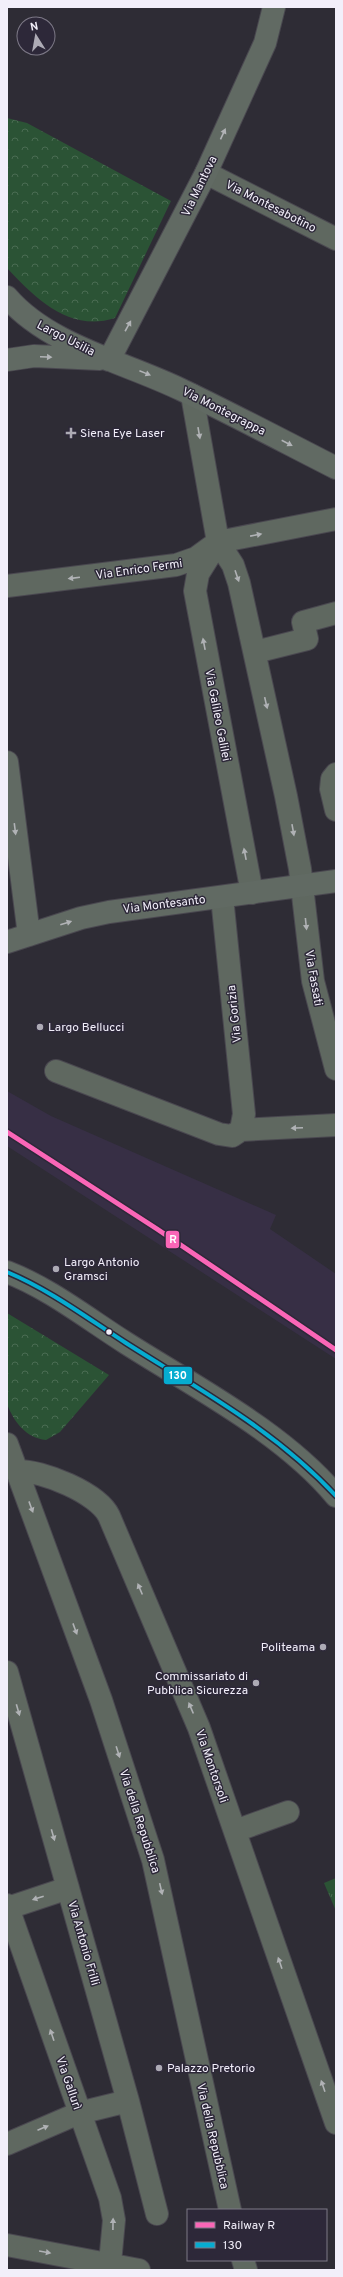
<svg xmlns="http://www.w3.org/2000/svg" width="343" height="2277" font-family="Overpass,sans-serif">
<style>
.built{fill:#372f45}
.grass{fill:url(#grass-tufts)}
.park{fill:url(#park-crowns)}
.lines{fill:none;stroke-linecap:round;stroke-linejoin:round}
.street-casing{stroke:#4a4850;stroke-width:24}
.secondary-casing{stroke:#4a4850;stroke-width:24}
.street{stroke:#5f6860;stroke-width:22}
.secondary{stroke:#616a63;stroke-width:22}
.bus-1-casing{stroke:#2d2839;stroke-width:7}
.bus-1{stroke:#06acd0;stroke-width:4}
.rail-1-casing{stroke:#2d2839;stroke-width:8}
.rail-1{stroke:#fa66b7;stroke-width:5}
.oneway{fill:#b1b3b6}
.oneway2{fill:#b0b2b5}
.poi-dot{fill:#adabb5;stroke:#2d2839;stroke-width:1.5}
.bus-dot{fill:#f2effa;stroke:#2d2839;stroke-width:1.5}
.labels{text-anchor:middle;stroke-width:3;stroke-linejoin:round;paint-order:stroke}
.street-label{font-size:12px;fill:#f2effa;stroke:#2d2839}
.poi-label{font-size:12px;fill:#f2effa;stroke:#2d2839;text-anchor:start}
.line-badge{stroke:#2d2839;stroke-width:1.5}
.badge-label{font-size:11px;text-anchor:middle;font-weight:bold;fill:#fff}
</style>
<defs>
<pattern id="grass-tufts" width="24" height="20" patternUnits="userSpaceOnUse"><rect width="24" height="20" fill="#2b5335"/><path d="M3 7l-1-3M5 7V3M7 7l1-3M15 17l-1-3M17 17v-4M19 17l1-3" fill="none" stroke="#4a6c53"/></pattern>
<pattern id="park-crowns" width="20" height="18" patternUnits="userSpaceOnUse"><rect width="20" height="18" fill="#2b5335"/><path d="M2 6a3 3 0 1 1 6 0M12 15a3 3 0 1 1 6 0" fill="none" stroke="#4a6c53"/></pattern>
</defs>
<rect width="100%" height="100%" fill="#2e2c35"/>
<path class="built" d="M 7,1091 L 51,1116 L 276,1215 L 270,1229 L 336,1274 L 336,1359 L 7,1146 Z"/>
<path class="grass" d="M 336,1878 L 336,1911 L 324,1883 Z"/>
<path class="park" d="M 7,118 L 27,123 L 171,201 L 115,318 C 70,333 35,298 7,268 Z
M 7,1313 L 109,1375 L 60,1432 L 46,1440 C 26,1438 14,1422 7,1404 Z"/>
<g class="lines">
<g class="street-casing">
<path id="street" d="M 206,173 L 336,239
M 192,395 L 218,542 L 233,565 L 239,583 L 286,796 L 300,869 L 313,981 L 336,1069
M 218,542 L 198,574 L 195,591 L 252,893
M 7,586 L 176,565 L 196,558 L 218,542 L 336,519
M 255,652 L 307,639 L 303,622 L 336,613
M 336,774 L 332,779 L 331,789 L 336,810
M 56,1071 L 219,1134 L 232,1136 L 241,1130 L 244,1114 L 222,897
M 241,1130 L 336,1125
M 7,1444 L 101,1700 L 153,1860 L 230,2210
M 17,1471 C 42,1470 98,1493 109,1516 L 199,1728 L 336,2123
M 7,1672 L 128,2101 L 157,2214
M 235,1831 L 288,1812
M 7,1905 L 110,2198 L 114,2220 L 110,2263
M 8,1908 L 68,1888
M 7,2144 L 79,2113 L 128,2101
M 7,2245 L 139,2270
M 243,2260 L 246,2270"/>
</g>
<g class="secondary-casing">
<path id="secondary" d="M 7,297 C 49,346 125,362 182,390 C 234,415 285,442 336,468
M 7,360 L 34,356 L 100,359
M 109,360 L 206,173 L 265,43 L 274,7
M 7,762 L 29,935
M 7,942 L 81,918 L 109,912 L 336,881
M 7,1272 C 49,1288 88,1319 126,1343 C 195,1387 284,1433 336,1496"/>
</g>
<use href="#street" class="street"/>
<use href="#secondary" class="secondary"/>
<g class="bus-1-casing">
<path id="bus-1" d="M 7,1272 C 50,1290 87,1318 126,1343 C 200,1390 276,1431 336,1496"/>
</g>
<use href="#bus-1" class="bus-1"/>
<g class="rail-1-casing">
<path id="rail-1" d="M 7,1132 L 157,1229 L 336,1350"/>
</g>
<use href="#rail-1" class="rail-1"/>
</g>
<defs><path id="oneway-solid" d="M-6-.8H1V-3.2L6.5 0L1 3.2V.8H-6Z"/></defs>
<g class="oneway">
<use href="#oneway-solid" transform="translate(223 134) rotate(-65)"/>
<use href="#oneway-solid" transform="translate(128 326) rotate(-61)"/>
<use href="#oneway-solid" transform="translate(46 357) rotate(3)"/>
<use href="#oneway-solid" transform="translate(145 373) rotate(22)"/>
<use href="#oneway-solid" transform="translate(287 443) rotate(27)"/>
<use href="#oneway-solid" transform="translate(15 829) rotate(83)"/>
<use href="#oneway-solid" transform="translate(66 923) rotate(-18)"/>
</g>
<g class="oneway2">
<use href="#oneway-solid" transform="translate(199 433) rotate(80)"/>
<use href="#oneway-solid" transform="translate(256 535) rotate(-11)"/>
<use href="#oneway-solid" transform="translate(237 576) rotate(71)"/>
<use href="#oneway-solid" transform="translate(74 578) rotate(173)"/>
<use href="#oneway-solid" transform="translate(204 644) rotate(-101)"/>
<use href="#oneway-solid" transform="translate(266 703) rotate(77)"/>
<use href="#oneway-solid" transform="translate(293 830) rotate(80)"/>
<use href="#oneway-solid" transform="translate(245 854) rotate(-101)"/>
<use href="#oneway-solid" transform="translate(306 924) rotate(84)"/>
<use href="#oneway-solid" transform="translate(297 1128) rotate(178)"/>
<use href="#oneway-solid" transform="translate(31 1507) rotate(70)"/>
<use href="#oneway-solid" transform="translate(140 1589) rotate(-113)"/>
<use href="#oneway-solid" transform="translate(75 1629) rotate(70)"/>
<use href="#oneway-solid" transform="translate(191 1708) rotate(-113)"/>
<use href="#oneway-solid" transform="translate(18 1710) rotate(74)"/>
<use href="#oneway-solid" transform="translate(118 1752) rotate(72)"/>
<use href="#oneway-solid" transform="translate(53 1835) rotate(74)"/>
<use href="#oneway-solid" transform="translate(161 1889) rotate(77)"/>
<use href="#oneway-solid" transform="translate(38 1898) rotate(162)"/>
<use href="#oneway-solid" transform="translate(280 1963) rotate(-109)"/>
<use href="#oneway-solid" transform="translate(52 2035) rotate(-109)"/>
<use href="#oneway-solid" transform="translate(323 2086) rotate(-109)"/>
<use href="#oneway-solid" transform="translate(43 2128) rotate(-23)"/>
<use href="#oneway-solid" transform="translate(113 2224) rotate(-89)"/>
<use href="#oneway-solid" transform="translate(45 2252) rotate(10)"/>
</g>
<g class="poi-dot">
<path d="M69 427h4v4h4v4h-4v4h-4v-4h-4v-4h4z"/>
<circle cx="40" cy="1027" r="4"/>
<circle cx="56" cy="1269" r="4"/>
<circle cx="323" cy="1647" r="4"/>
<circle cx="256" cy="1683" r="4"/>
<circle cx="159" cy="2068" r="4"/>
</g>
<circle class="bus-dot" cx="109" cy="1332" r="3.5"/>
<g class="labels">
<g class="street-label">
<text transform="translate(199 186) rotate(-64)" y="4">Via Mantova</text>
<text transform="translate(271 206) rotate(27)" y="4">Via Montesabotino</text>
<text transform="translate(66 338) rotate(27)" y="4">Largo Usilia</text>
<text transform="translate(224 411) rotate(27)" y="4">Via Montegrappa</text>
<text transform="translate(139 569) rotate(-8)" y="4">Via Enrico Fermi</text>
<text transform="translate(218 715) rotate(79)" y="4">Via Galileo Galilei</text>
<text transform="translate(164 904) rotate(-7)" y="4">Via Montesanto</text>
<text transform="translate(314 978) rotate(80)" y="4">Via Fassati</text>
<text transform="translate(234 1014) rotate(-96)" y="4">Via Gorizia</text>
<text transform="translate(212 1766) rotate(71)" y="4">Via Montorsoli</text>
<text transform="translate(140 1821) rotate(72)" y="4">Via della Repubblica</text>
<text transform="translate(84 1943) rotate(74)" y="4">Via Antonio Frilli</text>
<text transform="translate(69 2083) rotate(71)" y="4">Via Gallurì</text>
<text transform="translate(213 2136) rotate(77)" y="4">Via della Repubblica</text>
</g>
<g class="poi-label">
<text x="80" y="437">Siena Eye Laser</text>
<text x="48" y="1031">Largo Bellucci</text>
<text x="64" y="1266">Largo Antonio<tspan x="64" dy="14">Gramsci</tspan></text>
<text x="315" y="1651" text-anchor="end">Politeama</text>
<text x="248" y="1680" text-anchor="end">Commissariato di<tspan x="248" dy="14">Pubblica Sicurezza</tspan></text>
<text x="167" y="2072">Palazzo Pretorio</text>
</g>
</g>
<g class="line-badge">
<rect x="165" y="1230" width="15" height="19" rx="4" fill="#fa66b7"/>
<rect x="163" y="1366" width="30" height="19" rx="4" fill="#06acd0"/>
</g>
<g class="badge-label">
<text x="173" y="1243">R</text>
<text x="178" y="1379">130</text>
</g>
<rect width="343" height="2277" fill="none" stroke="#f2effa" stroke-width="16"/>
<rect x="187" y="2209" width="140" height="52" fill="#2d2839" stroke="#7c7886"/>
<rect x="195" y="2222" width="20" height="6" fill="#fa66b7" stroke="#7c7886"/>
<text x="223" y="2229" font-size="12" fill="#f2effa">Railway R</text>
<rect x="195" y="2242" width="20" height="6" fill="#06acd0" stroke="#7c7886"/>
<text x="223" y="2249" font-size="12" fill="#f2effa">130</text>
<g transform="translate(36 36) rotate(349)"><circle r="19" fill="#2d2839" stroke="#7c7886"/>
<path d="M0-3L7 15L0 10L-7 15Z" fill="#adabb5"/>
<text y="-6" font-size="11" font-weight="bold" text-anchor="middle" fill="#f2effa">N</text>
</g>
</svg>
